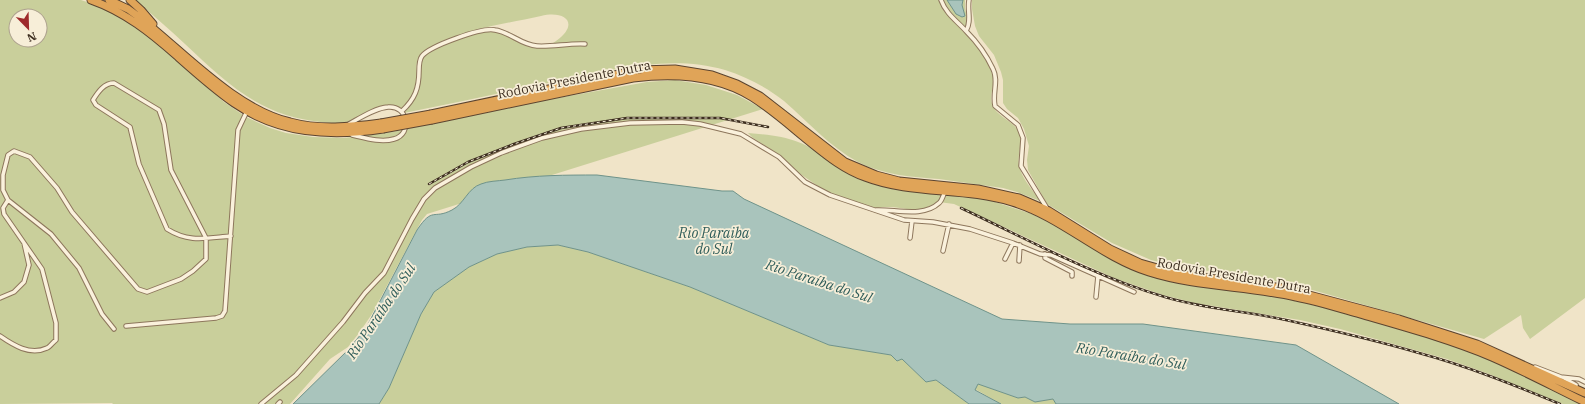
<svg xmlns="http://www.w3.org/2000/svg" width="1585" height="404" font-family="'IBM Plex Serif',serif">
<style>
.green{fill:#c9cf9b;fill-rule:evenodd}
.water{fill:#a9c4bc;stroke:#6f938a}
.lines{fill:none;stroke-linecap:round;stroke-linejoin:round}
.street-casing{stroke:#8d765c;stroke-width:5.5}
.highway-casing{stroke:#5b4430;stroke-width:9}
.street{stroke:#faf1dc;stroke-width:3.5}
.highway{stroke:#e0a458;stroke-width:7}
.rail-casing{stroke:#3d2e20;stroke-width:2.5}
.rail{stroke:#f7eed8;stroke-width:1;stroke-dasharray:3;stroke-linecap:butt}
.highway-bridge-casing{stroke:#5b4430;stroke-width:9;stroke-linecap:butt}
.highway-bridge{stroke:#e0a458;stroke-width:7}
.labels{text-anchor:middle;stroke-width:3.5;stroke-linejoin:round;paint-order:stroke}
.street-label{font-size:13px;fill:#3d2e20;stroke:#f7eed8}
.water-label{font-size:14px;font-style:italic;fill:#2f5d5a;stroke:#f7eed8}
</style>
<rect width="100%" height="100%" fill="#f0e4c8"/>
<path class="green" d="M 0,0 L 81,0 L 108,9 L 153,37 L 224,102 L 246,117 L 270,128 L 286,133 L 313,137 L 344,138 L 392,132 L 552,99 L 647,82 L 675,80 L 706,85 L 737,95 L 763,109 L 427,214 L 422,220 L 372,314 L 359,333 L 348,347 L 330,359 L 290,404 L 113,404 L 112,403 L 0,404 ZM 16,16 L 40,16 L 40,40 L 16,40 Z
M 135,0 L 965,0 L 965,8 L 968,22 L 966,29 L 946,9 L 944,11 C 961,30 986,50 993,76 C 995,86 988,97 993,106 C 998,118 1014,120 1020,134 C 1023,145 1017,154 1019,165 C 1021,178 1033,190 1040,201 L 1017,192 L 1003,188 C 981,185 960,182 939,179 C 912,177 883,175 858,162 C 830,147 808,122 784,101 C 766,87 747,77 725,70 C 670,54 612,70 557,81 C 506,92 455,103 404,113 L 403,111 C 409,105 415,100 418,92 C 421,82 417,61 425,55 C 440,45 479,28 497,32 C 518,37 531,59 556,41 C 580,24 566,10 541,16 C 520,21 497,24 476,30 C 463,34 451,40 439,45 C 432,48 423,50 419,57 C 414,65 418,76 417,84 C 416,95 408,102 402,110 C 387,99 369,114 355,120 C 339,127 302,120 286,115 C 245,102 216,73 185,44 C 169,29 152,14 135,0 Z
M 972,0 L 1585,0 L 1585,298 L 1530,339 L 1523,328 L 1521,315 L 1484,339 L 1295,285 L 1251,276 L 1184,268 L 1151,260 L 1112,243 L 1047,204 L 1028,170 L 1027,160 L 1029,146 L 1024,129 L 1018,118 L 1007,109 L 1003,103 L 1003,80 L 1001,72 L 994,55 L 979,36 L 975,26 L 972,9 Z
M 748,133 C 785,136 803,139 832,163 L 986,199 L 1032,214 L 1053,224 L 1105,256 L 1139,271 L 1271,295 L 1308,303 L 1436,339 L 1488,358 L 1585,404 L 1563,404 L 1489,374 L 1447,359 L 1340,329 L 1300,320 L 1195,303 L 1163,295 L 1114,278 L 954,204 L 939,202 L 923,209 L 914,210 L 893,207 L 882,207 L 873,210 L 825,191 L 799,173 L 780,155 L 753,138 Z
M 558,245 L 588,252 L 690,287 L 829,345 L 891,355 L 902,359 L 926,382 L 936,380 L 969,404 L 379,404 L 389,388 L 421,314 L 434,292 L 469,267 L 497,254 L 527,247 Z
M 978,384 L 1018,398 L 1025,397 L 1035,402 L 1053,399 L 1056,404 L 1001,404 L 975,389 Z"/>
<path class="water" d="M 947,0 L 963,0 L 962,5 L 965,16 L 962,17 L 956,14 Z
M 597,175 L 722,191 L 733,191 L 744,199 L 1002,319 L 1070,324 L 1143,324 L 1296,345 L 1399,404 L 1056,404 L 1053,399 L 1035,402 L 1025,397 L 1018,398 L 978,384 L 975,390 L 1001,404 L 969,404 L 936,380 L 926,382 L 902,359 L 897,361 L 891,355 L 829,345 L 690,287 L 588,252 L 558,245 L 527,247 L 497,254 L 469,267 L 434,292 L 421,314 L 389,388 L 379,404 L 293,404 L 348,350 L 366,328 L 417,230 C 433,206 433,220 452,210 C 464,204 468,188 481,184 C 488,181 498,181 505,180 C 536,175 566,175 597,175 Z"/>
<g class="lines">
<g class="street-casing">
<path id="street" d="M 941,0 C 946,14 957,21 966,31 C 977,42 986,54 993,69 C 999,81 992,93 995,106 L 1018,125 L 1023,138 L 1021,166 L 1048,210
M 966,31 C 972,21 967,11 969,0
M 402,111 C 415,99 419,88 419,71 C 419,66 419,60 422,56 C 430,46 482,27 495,30 C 510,32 521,45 537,46 C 553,47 569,43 585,44
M 349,124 C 360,118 375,108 388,107 C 408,105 413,134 394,139 C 381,143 365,138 352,135
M 876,210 C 895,209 923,218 939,203 C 942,201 943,195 945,192
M 910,238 L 912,221
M 943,251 L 949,224
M 1045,254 L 1045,258 L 1072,272 L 1072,276
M 1005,259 L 1013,243
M 1019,261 L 1020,245
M 1096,297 L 1098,276
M 0,298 L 14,292 L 24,282 L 29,265 L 24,243
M 126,326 L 216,318 L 222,316 L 225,311 L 238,130 L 247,111
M 114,329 L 102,314 L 79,268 L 51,234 L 8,200 L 3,190 L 3,175 L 8,155 L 14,151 L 30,157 L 57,188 L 72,212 L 138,289 L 147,292 L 181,279 L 193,271 L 206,259 L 206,238 L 171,170 L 164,124 L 159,110 L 114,83 C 104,83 98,92 93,100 L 96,105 L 130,127 L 139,164 L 167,229 C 189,243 206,238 231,236
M 0,336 C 13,345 30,356 47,348 C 50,347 53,342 56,340 L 56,323 L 42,269 L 4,214 L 3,208 L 8,200
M 1535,367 L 1561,377 L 1579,379 L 1585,382
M 1564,378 L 1576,385
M 261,404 L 296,375 L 343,322 L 365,293 L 384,273 L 412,219 L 424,199 L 435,188 L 471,167 L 501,153 L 542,138 L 581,129 L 630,123 L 682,122 L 700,124 L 741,134 L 779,157 L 805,182 L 830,195 L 904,220 L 933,222 L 970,229 L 1013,243 L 1040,254 L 1051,255 L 1134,292
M 278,404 L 280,402"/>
</g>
<g class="highway-casing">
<path id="highway" d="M 91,0 C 125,12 151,33 177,56 C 195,72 214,89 234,103 C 279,134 330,137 383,129
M 109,0 L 128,9 L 139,17 C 184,52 235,109 290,122 C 320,130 350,127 381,123
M 130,0 L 141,10 L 153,24
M 431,114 L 638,70 L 675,69 L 712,75 L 737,84 L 760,96 L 845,162 L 876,175 L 899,181 L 978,189 L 1019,198 L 1049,211 L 1110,249 L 1140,263 L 1179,274 L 1283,288 L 1399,319 L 1477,344 L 1585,393
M 432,120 L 633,78 C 673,73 717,75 752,97 C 771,109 788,124 805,138 C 824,153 842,169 865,177 C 912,195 964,187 1012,202 C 1062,217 1099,256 1149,272 C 1196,287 1247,286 1296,297 C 1317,301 1339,308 1360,314 C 1405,327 1449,339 1492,357 C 1524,371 1554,387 1585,402"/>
</g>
<use href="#street" class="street"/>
<use href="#highway" class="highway"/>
<g class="rail-casing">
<path id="rail" d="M 429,184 L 468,162 L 514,144 L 561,128 L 627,118 L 720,118 L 768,127
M 961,208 C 1027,239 1094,276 1165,297 C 1204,309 1246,311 1286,320 C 1331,330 1375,340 1419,353 C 1467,366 1514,385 1560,404"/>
</g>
<use href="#rail" class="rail"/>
<g class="highway-bridge-casing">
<path id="highway-bridge" d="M 381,123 L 431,114
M 383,129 L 432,120"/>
</g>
<use href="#highway-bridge" class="highway-bridge"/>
</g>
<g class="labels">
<g class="street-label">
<text transform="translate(574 79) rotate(-11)" y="5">Rodovia Presidente Dutra</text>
<text transform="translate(1234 275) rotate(10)" y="5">Rodovia Presidente Dutra</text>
</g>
<g class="water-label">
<text x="714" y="238">Rio Paraiba<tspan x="714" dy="16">do Sul</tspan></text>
<text transform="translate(819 281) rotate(18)" y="5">Rio Paraíba do Sul</text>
<text transform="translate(381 311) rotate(-56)" y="5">Rio Paraíba do Sul</text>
<text transform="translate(1131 356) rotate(9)" y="5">Rio Paraíba do Sul</text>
</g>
</g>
<g transform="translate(28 28) rotate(157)"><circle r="19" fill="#f7eed8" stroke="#ada18e"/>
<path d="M0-3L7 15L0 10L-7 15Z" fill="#9e2a2b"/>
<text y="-6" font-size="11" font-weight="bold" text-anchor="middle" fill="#3d2e20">N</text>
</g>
</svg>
